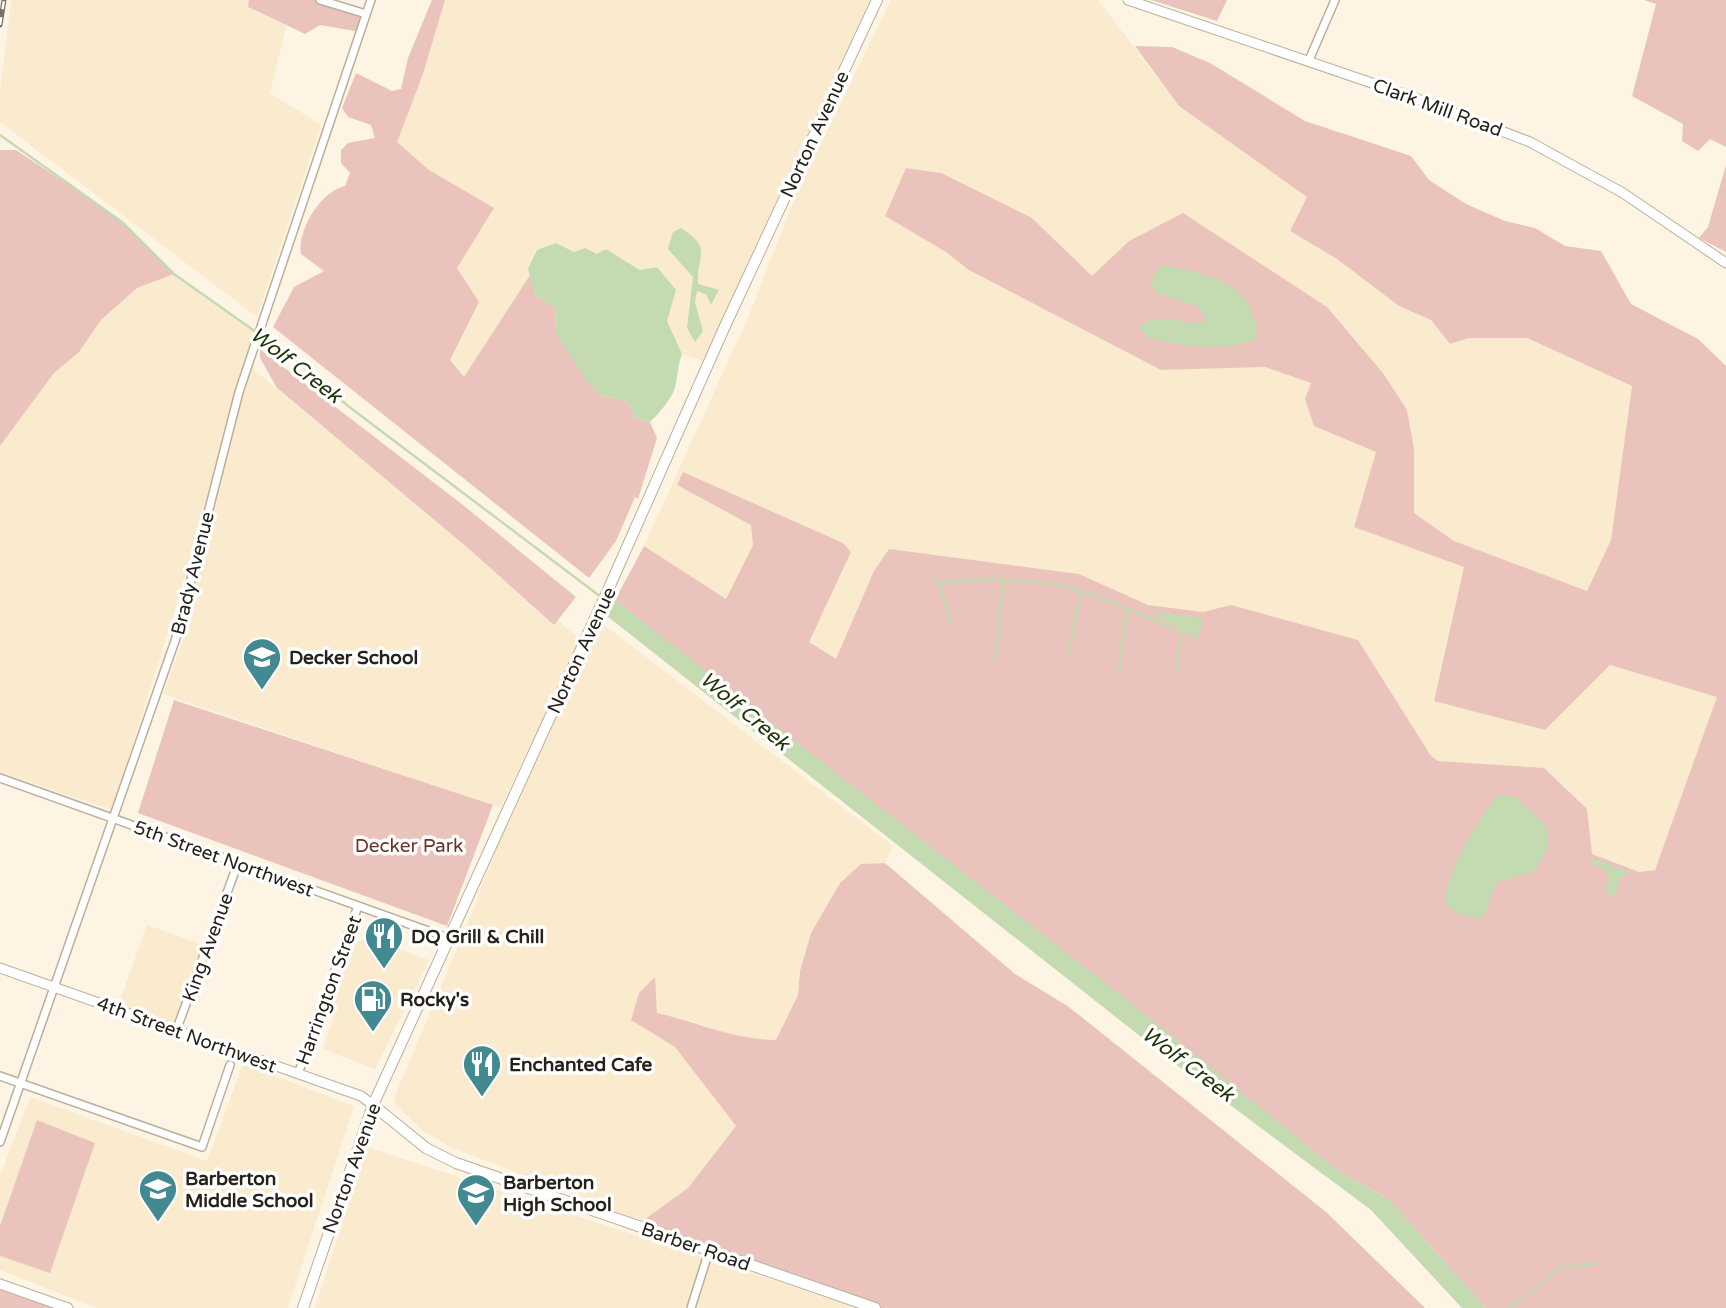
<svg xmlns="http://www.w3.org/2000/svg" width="1726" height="1308" font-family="'Varela Round',sans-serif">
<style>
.built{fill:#faeace}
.green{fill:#eac4bc}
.water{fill:#c4dab1}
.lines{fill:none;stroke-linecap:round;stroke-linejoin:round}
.stream{stroke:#c4dab1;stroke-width:2.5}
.minor-casing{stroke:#bbaf9c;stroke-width:10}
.tertiary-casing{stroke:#bbaf9c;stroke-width:11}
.secondary-casing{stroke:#bbaf9c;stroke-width:12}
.minor{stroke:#fff;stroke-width:7}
.tertiary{stroke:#fff;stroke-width:9}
.secondary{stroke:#fff;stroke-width:10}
.rail-casing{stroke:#787166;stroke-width:5}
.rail{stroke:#fff;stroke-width:2.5;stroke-dasharray:8;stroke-linecap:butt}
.labels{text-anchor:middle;stroke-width:7;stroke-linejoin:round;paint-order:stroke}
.street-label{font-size:19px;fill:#26221a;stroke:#fff}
.poi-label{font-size:19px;font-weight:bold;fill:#26221a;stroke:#fff;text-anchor:start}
.park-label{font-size:19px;fill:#6f3127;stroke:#fff}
.water-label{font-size:21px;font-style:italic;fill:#213508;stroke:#fff}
</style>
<rect width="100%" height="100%" fill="#fef4e3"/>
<path class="built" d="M 11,0 L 249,0 L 248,7 L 286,26 L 270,93 L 321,125 L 257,317 L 0,122 L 0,92 Z
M 445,0 L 870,0 L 705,362 L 682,354 L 667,321 L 676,290 L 606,249 L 597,254 L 528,269 L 530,275 L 464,378 L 450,360 L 479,302 L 457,268 L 466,192 L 429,170 L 397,142 L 423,74 Z
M 891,0 L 1098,0 L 1179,106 L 1308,197 L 1290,231 L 1337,259 L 1399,306 L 1431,320 L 1450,344 L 1469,338 L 1527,338 L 1632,386 L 1611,540 L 1587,591 L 1454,541 L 1413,512 L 1414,449 L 1407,410 L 1383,373 L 1327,307 L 1129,241 L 1092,276 L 1032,218 L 885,216 L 946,252 L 970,270 L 1161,370 L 1266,367 L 1311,383 L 1314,426 L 1376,452 L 1355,527 L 1464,567 L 1434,700 L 1545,730 L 1610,665 L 1718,697 L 1646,895 L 1118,702 L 944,667 L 840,683 L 644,546 L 747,320 L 798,190 Z
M 174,274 L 255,331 L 225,429 L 203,520 L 112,810 L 0,772 L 0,446 L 54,373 L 79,352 L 101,320 L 137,288 Z
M 248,365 L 581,640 L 500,808 L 163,694 L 192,617 L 184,612 Z
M 595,618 L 893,846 L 885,863 L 861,864 L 840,883 L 811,933 L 800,971 L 798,995 L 776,1040 L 746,1040 L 698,1023 L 657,1013 L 658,1001 L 631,1020 L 675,1047 L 736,1126 L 688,1188 L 642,1222 L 448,1146 L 421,1129 L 395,1104 L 394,1098 L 472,913 L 525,773 Z
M 147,925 L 206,946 L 176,1031 L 117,1009 Z
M 369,939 L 429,960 L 375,1069 L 323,1049 L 337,1005 L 333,1001 L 344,969 L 357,941 Z
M 243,1064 L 354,1106 L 288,1308 L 97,1308 L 0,1270 L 0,1176 L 30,1097 L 207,1161 Z
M 367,1147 L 857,1308 L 315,1308 Z"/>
<path class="green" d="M 249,0 L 320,0 L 366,14 L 361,32 L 320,25 L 305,34 L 248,7 Z
M 432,0 L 445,0 L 423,74 L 397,142 L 429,170 L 494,208 L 457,268 L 479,302 L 450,360 L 464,377 L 530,275 L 536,297 L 555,307 L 556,333 L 600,395 L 628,402 L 634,418 L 650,422 L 657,438 L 638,499 L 635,497 L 616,541 L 589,578 L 273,327 L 294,287 L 324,271 L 301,254 C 297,230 321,191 345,186 L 350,173 L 341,163 L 341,150 L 348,143 L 375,138 L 371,125 L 348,117 L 342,108 L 356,73 L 392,91 L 401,89 L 408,58 Z
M 1151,0 L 1227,0 L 1217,21 Z
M 1644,0 L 1726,0 L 1726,147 L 1710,139 L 1698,151 L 1682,141 L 1683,124 L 1632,96 L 1656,4 Z
M 1135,46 L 1172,47 L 1210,63 L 1305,121 L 1411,156 L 1429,180 L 1466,204 L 1505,221 L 1535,228 L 1565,246 L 1601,251 L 1631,304 L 1698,339 L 1726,366 L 1726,1308 L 1486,1308 L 1388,1199 L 1340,1172 L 615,600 L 644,546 L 726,599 L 753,545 L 751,525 L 677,485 L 683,472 L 843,543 L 851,552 L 809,642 L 836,659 L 874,571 L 889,549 L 1079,574 L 1148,605 L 1203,612 L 1231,605 L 1358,640 L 1431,756 L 1438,761 L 1544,768 L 1587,809 L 1592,854 L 1639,872 L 1655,870 L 1717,697 L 1610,665 L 1545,730 L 1434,701 L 1464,567 L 1354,527 L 1376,452 L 1314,426 L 1305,399 L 1311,383 L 1265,367 L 1161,370 L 969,270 L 946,252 L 885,216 L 906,168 L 941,173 L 1032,218 L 1092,276 L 1129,241 L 1183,213 L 1327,307 L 1383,373 L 1407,410 L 1414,449 L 1414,513 L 1454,541 L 1587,591 L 1611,540 L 1632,386 L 1527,338 L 1469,338 L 1450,344 L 1431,320 L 1399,306 L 1337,259 L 1290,231 L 1307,197 L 1179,106 Z
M 0,150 L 16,150 L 99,205 L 122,222 L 174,274 L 137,288 L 101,320 L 79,352 L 54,373 L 0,446 Z
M 1726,165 L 1726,252 L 1699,238 L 1708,227 Z
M 260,349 L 463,505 L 576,597 L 554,625 L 468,548 L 277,388 L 260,358 Z
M 174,700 L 493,805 L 447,926 L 138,813 Z
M 885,863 L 1015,974 L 1069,1007 L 1326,1212 L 1425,1308 L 875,1308 L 637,1225 L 688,1188 L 736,1126 L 675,1047 L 631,1020 L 639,993 L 655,977 L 657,1013 C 697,1022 735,1040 776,1040 L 798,995 L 800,971 L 811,933 L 840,883 L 861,864 Z
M 37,1120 L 95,1143 L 50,1273 L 0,1256 L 0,1226 Z
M 0,1288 L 54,1308 L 0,1308 Z"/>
<path class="water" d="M 681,228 C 714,249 696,256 698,284 L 719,290 L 711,305 L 706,294 L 697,291 L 695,302 L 703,331 L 695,342 L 687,328 L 693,277 L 668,249 L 673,232 Z
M 556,243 L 574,252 L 585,248 L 597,254 L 606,249 L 640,270 L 657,267 L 676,290 L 667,321 L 682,354 C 678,365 678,372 676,383 C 674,397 660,412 650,422 L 634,418 L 628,402 L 600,395 L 587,382 L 556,333 L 555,307 L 536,297 L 528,269 L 537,250 Z
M 1160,265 C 1207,273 1257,282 1257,339 C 1222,353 1184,346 1148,338 L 1139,327 C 1161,309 1182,327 1207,322 L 1199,307 L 1159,294 L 1149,284 Z
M 615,600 L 1156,1023 L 1340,1172 L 1388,1199 L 1486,1308 L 1462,1308 L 1371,1210 L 1178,1066 L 607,616 Z
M 1157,612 L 1203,618 L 1198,636 L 1156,616 Z
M 1498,795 L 1516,797 L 1548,827 L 1547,850 L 1534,872 L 1497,882 L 1483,918 L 1462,916 L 1445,905 C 1445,873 1478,820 1498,795 Z
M 1593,858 L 1628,872 L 1627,876 L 1621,876 L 1615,896 L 1606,893 L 1608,872 L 1591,863 Z"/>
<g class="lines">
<path class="stream" d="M 0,135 L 122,222 L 174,274 L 297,361 L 348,406 L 601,597
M 939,582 L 951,626
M 932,583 L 992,579 L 1054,584 L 1088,593 L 1197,638
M 1068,657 L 1080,592
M 995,660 L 1004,581
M 1119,672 L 1127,612
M 1175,673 L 1182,631
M 1508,1308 L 1547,1280 L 1557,1269 L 1602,1263"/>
<g class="minor-casing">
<path id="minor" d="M 320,0 L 366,14
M 1309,60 L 1335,0
M 0,778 L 448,938
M 176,1031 L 238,863
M 298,1074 L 358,906
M 0,1076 L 202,1147 L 230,1065
M 0,1142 L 176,638 L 239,392 L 371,0
M 691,1308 L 709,1251"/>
</g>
<g class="tertiary-casing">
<path id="tertiary" d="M 1128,0 L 1410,96 L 1530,142 L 1623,193 L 1726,263
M 0,968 L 361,1096 L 373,1105
M 0,1284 L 68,1308"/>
</g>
<g class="secondary-casing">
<path id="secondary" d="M 373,1105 L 426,1148 L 456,1163 L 875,1308
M 303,1308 L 373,1105 L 608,590 L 725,326 L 877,0"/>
</g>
<use href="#minor" class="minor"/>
<use href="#tertiary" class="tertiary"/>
<use href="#secondary" class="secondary"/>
<g class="rail-casing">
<path id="rail" d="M 0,25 L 4,0"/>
</g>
<use href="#rail" class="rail"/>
</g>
<defs>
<g id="school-pin" transform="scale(2.0125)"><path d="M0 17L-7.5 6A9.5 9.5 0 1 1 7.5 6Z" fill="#428991" stroke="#fff"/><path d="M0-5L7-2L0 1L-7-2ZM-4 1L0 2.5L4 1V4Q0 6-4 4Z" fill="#fff"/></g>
<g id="restaurant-pin" transform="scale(2.0125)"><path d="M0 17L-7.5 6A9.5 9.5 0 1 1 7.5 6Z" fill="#428991" stroke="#fff"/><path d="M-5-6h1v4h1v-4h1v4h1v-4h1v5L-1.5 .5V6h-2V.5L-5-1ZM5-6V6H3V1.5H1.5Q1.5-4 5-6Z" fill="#fff"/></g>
<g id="fuel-pin" transform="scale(2.0125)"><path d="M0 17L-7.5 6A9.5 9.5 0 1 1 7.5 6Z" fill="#428991" stroke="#fff"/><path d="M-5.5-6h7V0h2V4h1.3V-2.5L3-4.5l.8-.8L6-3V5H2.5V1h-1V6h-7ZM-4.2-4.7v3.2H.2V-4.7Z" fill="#fff"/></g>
</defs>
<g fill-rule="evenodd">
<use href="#school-pin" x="262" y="657"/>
<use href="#restaurant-pin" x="384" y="936"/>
<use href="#fuel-pin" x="373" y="999"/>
<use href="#restaurant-pin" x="482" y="1064"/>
<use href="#school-pin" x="158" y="1189"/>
<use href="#school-pin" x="476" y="1193"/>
</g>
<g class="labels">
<g class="street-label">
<text transform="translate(1438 107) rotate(20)" y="7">Clark Mill Road</text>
<text transform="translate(814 134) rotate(-65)" y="7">Norton Avenue</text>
<text transform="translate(192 573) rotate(-76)" y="7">Brady Avenue</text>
<text transform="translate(581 650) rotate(-65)" y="7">Norton Avenue</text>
<text transform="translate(224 858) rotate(20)" y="7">5th Street Northwest</text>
<text transform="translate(207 947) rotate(-70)" y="7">King Avenue</text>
<text transform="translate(328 990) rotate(-70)" y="7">Harrington Street</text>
<text transform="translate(187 1034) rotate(20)" y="7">4th Street Northwest</text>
<text transform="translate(351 1168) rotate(-70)" y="7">Norton Avenue</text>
<text transform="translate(696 1246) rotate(19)" y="7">Barber Road</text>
</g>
<g class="poi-label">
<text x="289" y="664">Decker School</text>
<text x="411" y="943">DQ Grill &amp; Chill</text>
<text x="400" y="1006">Rocky's</text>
<text x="509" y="1071">Enchanted Cafe</text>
<text x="185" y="1185">Barberton<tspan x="185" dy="22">Middle School</tspan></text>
<text x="503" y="1189">Barberton<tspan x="503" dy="22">High School</tspan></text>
</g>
<g class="park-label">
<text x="409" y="852">Decker Park</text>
</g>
<g class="water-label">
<text transform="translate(296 365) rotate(38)" y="7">Wolf Creek</text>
<text transform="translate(745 711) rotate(40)" y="7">Wolf Creek</text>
<text transform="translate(1188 1064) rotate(37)" y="7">Wolf Creek</text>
</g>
</g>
</svg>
